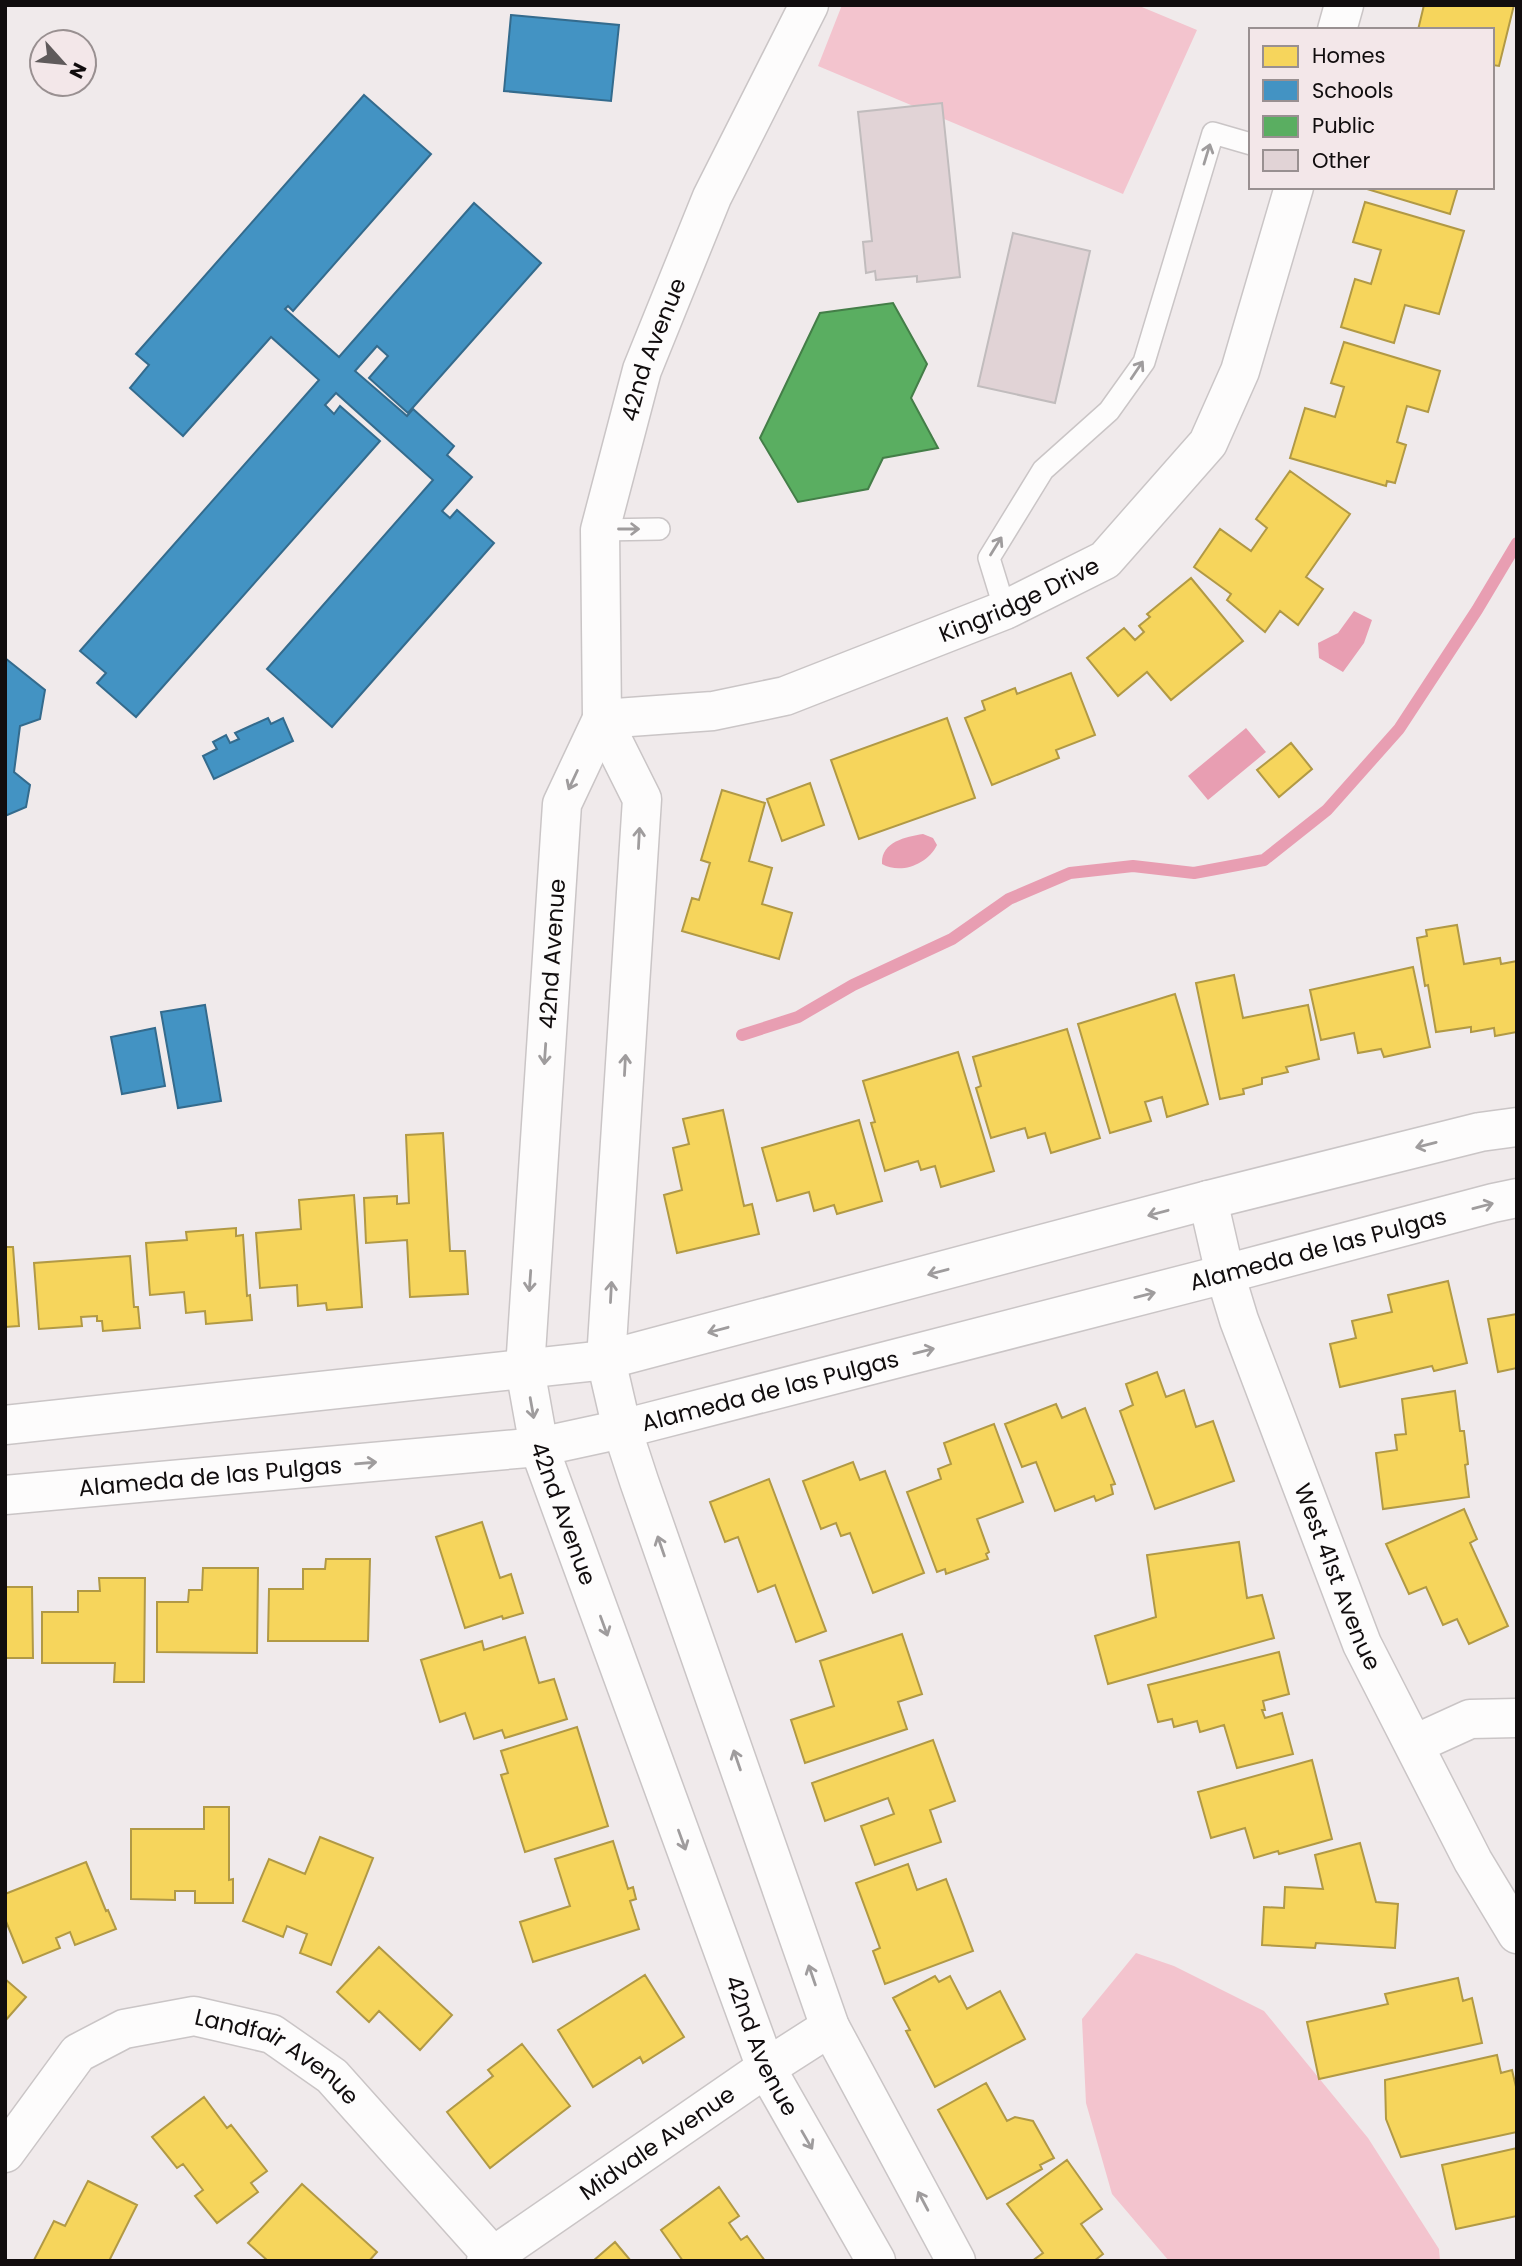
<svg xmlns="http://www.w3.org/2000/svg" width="1522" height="2266" font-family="Poppins,sans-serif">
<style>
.green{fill:#f3c4ce}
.water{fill:#e89eb2}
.homes{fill:#f6d55c;stroke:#b19945;stroke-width:2}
.schools{fill:#4393c3;stroke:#346b8d;stroke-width:2}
.public{fill:#5aae61;stroke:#447e48;stroke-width:2}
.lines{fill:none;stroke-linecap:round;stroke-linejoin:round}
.stream{stroke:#e89eb2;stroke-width:12}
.building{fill:#e1d3d6;stroke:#c1bcbd;stroke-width:2}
.service-casing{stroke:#cac5c6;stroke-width:24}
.minor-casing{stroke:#cac5c6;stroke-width:41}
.tertiary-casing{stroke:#cac5c6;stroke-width:41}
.secondary-casing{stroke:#cac5c6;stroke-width:41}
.service{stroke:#fdfcfc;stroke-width:21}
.minor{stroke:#fdfcfc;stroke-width:38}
.tertiary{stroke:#fdfcfc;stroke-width:38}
.secondary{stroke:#fdfcfc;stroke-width:38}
.oneway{stroke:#9f9c9d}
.labels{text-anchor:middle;stroke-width:7;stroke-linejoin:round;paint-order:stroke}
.street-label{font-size:23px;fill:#110d0e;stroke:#f3e7e9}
</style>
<rect width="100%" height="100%" fill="#f0eaeb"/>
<path class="green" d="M 842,5 L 1137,5 L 1197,30 L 1123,194 L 818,66 Z
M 1136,1953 L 1174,1966 L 1264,2011 L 1368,2138 L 1439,2249 L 1440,2261 L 1169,2261 L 1112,2194 L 1086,2103 L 1082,2019 Z"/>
<path class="water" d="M 1354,611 L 1372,620 L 1364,643 L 1343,672 L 1319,658 L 1318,643 L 1338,633 Z
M 1246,728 L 1266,752 L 1208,800 L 1188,776 Z
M 923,834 L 933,838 L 937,845 C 928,864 901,875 882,864 C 881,842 905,837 923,834 Z"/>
<path class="homes" d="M 1424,5 L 1514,5 L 1499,66 L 1492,65 L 1492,30 L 1418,30 Z
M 1367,187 L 1458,187 L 1450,214 L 1367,189 Z
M 1365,202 L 1464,231 L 1439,314 L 1405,305 L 1394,343 L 1341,327 L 1355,279 L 1371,284 L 1381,250 L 1353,242 Z
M 1344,342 L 1440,371 L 1428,412 L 1407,406 L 1397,442 L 1406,445 L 1395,483 L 1387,481 L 1386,486 L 1290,458 L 1305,408 L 1335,417 L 1344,387 L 1331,383 Z
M 1290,471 L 1350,514 L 1306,577 L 1323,589 L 1298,625 L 1280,611 L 1265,632 L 1227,600 L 1231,594 L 1194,567 L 1220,529 L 1251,551 L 1267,528 L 1256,519 Z
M 1191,578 L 1243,641 L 1171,700 L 1147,672 L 1118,696 L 1087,658 L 1124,628 L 1135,640 L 1144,632 L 1139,626 L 1150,617 L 1147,614 Z
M 1071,673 L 1095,735 L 1056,750 L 1059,758 L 992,785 L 965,718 L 985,710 L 982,701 L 1015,688 L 1017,694 Z
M 947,718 L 975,798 L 859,839 L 831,760 Z
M 1291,743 L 1312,769 L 1279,797 L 1257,770 Z
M 810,783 L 824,825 L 782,841 L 767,799 Z
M 722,790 L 765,803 L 749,861 L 772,868 L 762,904 L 792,913 L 779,959 L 682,931 L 692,898 L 699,900 L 710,863 L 701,860 Z
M 1457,925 L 1464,964 L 1500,958 L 1501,964 L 1517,961 L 1517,1032 L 1495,1036 L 1494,1028 L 1471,1032 L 1471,1027 L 1436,1032 L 1428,985 L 1425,986 L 1417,938 L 1427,936 L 1426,930 Z
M 1413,967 L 1430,1047 L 1384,1057 L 1381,1049 L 1358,1053 L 1354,1033 L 1321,1040 L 1310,990 Z
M 1234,975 L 1243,1018 L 1308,1005 L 1319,1059 L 1286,1067 L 1288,1072 L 1262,1078 L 1262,1084 L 1243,1089 L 1244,1094 L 1220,1099 L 1196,983 Z
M 1175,994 L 1208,1104 L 1167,1117 L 1162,1097 L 1145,1102 L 1151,1121 L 1110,1133 L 1078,1024 Z
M 1067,1029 L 1100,1138 L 1051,1153 L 1045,1133 L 1028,1138 L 1025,1128 L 991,1138 L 976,1088 L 981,1086 L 973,1057 Z
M 958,1052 L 994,1171 L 941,1187 L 935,1166 L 921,1170 L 918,1161 L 885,1171 L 871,1123 L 875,1122 L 863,1081 Z
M 723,1110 L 744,1206 L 752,1204 L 759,1234 L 677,1253 L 664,1195 L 682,1190 L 673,1148 L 689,1144 L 683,1119 Z
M 859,1120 L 882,1201 L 837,1214 L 834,1205 L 814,1211 L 809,1192 L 777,1201 L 762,1148 Z
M 443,1133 L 450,1251 L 465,1251 L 468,1294 L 410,1297 L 407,1240 L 366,1243 L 364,1198 L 397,1196 L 397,1204 L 409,1203 L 406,1135 Z
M 354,1195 L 362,1307 L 327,1310 L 326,1303 L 298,1306 L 297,1285 L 260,1288 L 256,1233 L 301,1229 L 299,1200 Z
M 236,1228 L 236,1236 L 243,1235 L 247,1296 L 250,1295 L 252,1320 L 206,1324 L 205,1311 L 186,1313 L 184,1292 L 150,1295 L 146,1243 L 187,1240 L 186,1232 Z
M 5,1247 L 13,1247 L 19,1326 L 5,1327 Z
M 130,1256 L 134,1307 L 138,1307 L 140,1328 L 103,1331 L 102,1321 L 97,1321 L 97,1316 L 81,1317 L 82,1326 L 39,1329 L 34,1263 Z
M 1448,1281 L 1467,1363 L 1434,1371 L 1432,1366 L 1340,1387 L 1330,1344 L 1356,1338 L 1352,1321 L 1392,1312 L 1388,1295 Z
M 1517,1314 L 1517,1368 L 1498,1372 L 1488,1319 Z
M 1157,1372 L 1166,1397 L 1184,1390 L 1196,1427 L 1213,1421 L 1234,1481 L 1155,1509 L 1120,1411 L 1133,1405 L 1126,1384 Z
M 1455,1391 L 1460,1431 L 1464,1431 L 1468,1464 L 1465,1465 L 1469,1497 L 1383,1509 L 1376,1453 L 1397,1450 L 1395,1435 L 1406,1434 L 1402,1399 Z
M 1056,1404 L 1062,1418 L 1085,1408 L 1115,1484 L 1111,1485 L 1113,1494 L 1096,1501 L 1094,1496 L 1055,1511 L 1036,1462 L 1022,1467 L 1005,1424 Z
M 994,1424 L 1023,1502 L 977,1519 L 989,1552 L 986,1554 L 988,1559 L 946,1574 L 945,1569 L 937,1572 L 907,1492 L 941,1479 L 938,1469 L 951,1464 L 944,1443 Z
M 853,1462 L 860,1480 L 885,1471 L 924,1573 L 873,1593 L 850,1533 L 841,1536 L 836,1523 L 821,1529 L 803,1481 Z
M 769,1479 L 826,1631 L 796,1642 L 775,1585 L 758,1592 L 738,1537 L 725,1542 L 710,1502 Z
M 1464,1509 L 1477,1539 L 1470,1543 L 1508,1626 L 1469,1644 L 1457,1619 L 1443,1625 L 1426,1587 L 1409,1594 L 1386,1544 Z
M 482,1522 L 500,1578 L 511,1574 L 523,1613 L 503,1619 L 502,1616 L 465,1628 L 436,1537 Z
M 1239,1542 L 1247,1598 L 1262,1595 L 1274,1638 L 1108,1684 L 1095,1636 L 1156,1617 L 1147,1555 Z
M 326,1559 L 370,1559 L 368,1641 L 268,1641 L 269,1589 L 303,1589 L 303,1569 L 325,1569 Z
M 203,1568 L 258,1568 L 257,1653 L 157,1652 L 157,1602 L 188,1602 L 189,1590 L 202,1590 Z
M 99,1578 L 145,1578 L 144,1682 L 114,1682 L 115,1663 L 42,1663 L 42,1612 L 78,1612 L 78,1591 L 100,1591 Z
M 5,1587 L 32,1587 L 33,1658 L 5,1658 Z
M 902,1634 L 922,1694 L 898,1702 L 907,1729 L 805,1763 L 791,1720 L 834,1706 L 820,1661 Z
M 525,1637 L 539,1683 L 554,1679 L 567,1719 L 505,1738 L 502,1730 L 474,1739 L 465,1713 L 440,1722 L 421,1660 L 482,1641 L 484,1650 Z
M 1279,1652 L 1289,1694 L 1263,1701 L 1265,1710 L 1262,1710 L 1265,1718 L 1282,1713 L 1293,1754 L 1237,1768 L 1224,1725 L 1200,1732 L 1197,1721 L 1174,1727 L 1172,1719 L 1158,1722 L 1148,1685 Z
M 577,1727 L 608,1826 L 525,1852 L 501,1775 L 508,1773 L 501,1751 Z
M 933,1740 L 955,1801 L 930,1810 L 941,1842 L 875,1865 L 861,1826 L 894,1814 L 888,1798 L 825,1821 L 812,1783 Z
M 1312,1760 L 1332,1839 L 1279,1854 L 1278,1851 L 1254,1858 L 1245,1828 L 1211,1838 L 1198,1792 Z
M 204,1807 L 229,1807 L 229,1880 L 233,1879 L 233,1903 L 195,1903 L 195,1891 L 175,1891 L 175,1900 L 131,1899 L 131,1829 L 204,1829 Z
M 320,1837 L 373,1858 L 331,1965 L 300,1953 L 307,1934 L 287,1926 L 283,1937 L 243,1921 L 269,1859 L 305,1874 Z
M 613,1841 L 628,1889 L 633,1887 L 636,1899 L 630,1901 L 639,1929 L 533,1962 L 520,1922 L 570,1906 L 555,1859 Z
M 1360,1843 L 1376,1902 L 1398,1904 L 1395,1948 L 1316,1943 L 1315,1948 L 1262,1945 L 1264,1907 L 1284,1908 L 1285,1887 L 1323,1889 L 1315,1855 Z
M 86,1862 L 106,1911 L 108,1910 L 116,1929 L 75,1945 L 70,1932 L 56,1938 L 60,1948 L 23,1963 L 5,1919 L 5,1894 Z
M 908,1864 L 917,1890 L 946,1879 L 973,1951 L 885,1984 L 873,1951 L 880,1948 L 856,1883 Z
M 379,1947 L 452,2015 L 420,2050 L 379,2011 L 369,2022 L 337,1992 Z
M 645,1975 L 684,2037 L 643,2063 L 640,2057 L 593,2087 L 558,2030 Z
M 935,1976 L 939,1982 L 950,1976 L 967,2009 L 1000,1991 L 1025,2039 L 935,2087 L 906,2031 L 910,2030 L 893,1998 Z
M 1458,1978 L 1463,2001 L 1472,1998 L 1482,2043 L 1319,2079 L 1307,2022 L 1388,2004 L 1385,1994 Z
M 5,1979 L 26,1997 L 5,2021 Z
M 522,2044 L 570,2106 L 490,2168 L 447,2112 L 493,2076 L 488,2070 Z
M 1497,2055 L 1501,2073 L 1512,2070 L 1517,2091 L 1517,2132 L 1401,2157 L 1386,2119 L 1385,2080 Z
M 986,2083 L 1007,2121 L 1015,2117 L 1033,2121 L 1054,2158 L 1040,2165 L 1042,2169 L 987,2199 L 938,2110 Z
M 204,2097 L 227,2128 L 231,2125 L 267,2171 L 251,2183 L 258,2192 L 217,2223 L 195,2196 L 203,2190 L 183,2164 L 177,2168 L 152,2137 Z
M 1517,2148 L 1517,2216 L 1456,2229 L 1442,2165 Z
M 1067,2160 L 1102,2209 L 1081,2224 L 1103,2254 L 1094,2261 L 1032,2261 L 1043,2253 L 1007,2204 Z
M 88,2181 L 137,2205 L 109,2261 L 34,2260 L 54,2221 L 65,2226 Z
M 302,2184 L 377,2252 L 369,2261 L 268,2261 L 248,2243 Z
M 719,2187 L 739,2216 L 729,2223 L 741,2240 L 747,2236 L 765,2261 L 683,2261 L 661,2230 Z
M 615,2242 L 631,2261 L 593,2261 Z"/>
<path class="schools" d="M 511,15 L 619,25 L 611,101 L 504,91 Z
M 364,95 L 431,154 L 293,311 L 288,306 L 285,309 L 339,357 L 474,203 L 541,263 L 408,413 L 369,378 L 388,356 L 377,346 L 355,371 L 407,416 L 413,409 L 454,446 L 447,455 L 472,477 L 442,511 L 450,518 L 457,510 L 494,543 L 332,727 L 267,669 L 433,480 L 336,393 L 325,405 L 334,414 L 340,406 L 380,441 L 136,717 L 97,683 L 106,673 L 80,651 L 319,380 L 271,337 L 183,436 L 130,388 L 149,365 L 136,354 Z
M 5,658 L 45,690 L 40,719 L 20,726 L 14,772 L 30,785 L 26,807 L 5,816 Z
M 268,718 L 271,724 L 283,718 L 293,741 L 214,779 L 203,756 L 217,749 L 213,742 L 226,735 L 230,743 L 239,739 L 235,733 Z
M 205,1005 L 221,1101 L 178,1108 L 161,1012 Z
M 155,1028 L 165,1086 L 122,1094 L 111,1037 Z"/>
<path class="public" d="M 893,303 L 927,364 L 911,398 L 938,448 L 883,458 L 868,489 L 798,502 L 760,438 L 820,313 Z"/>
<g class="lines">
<path class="stream" d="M 742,1035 L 798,1017 L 853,985 L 952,939 L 1009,899 L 1070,873 L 1133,866 L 1194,873 L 1264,860 L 1327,810 L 1399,729 L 1477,610 L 1517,543"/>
</g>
<path class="building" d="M 942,103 L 960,277 L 917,282 L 917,276 L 876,280 L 875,271 L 866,273 L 863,242 L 872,241 L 858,112 Z
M 1013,233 L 1090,251 L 1055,403 L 978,386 Z"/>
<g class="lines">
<g class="service-casing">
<path id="service" d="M 600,530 L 659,529
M 1005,610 L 989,558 L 1043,470 L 1109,411 L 1144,362 L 1213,133 L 1251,144"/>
</g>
<g class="minor-casing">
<g id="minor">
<path d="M 1337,30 L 1344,5"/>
<path id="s1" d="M 602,719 L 713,711 L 785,696 L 1005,610 L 1105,560 L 1208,443 L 1240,371 L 1294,187"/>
<path id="s2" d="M 1208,1200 L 1225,1274 L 1239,1320 L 1362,1644 L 1473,1861 L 1517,1934"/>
<path id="s3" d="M 606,1360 L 642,799 L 602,719 L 600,530 L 642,370 L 712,197 L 809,5"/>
<path id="s4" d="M 525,1369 L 562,804 L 602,719"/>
<path d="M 1415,1744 L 1470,1719 L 1517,1718"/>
<path id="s5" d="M 5,2153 L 78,2053 L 124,2029 L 194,2016 L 272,2034 L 332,2076 L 492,2255"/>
<path id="s6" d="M 486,2261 L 766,2068 L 830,2027"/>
</g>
</g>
<g class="tertiary-casing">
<g id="tertiary">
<path d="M 606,1360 L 622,1429 L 639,1481 L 830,2027 L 956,2261"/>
<path id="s7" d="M 525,1369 L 539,1447 L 766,2068 L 876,2261"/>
</g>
</g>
<g class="secondary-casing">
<g id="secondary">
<path d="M 5,1425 L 606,1360 L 1208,1200 L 1480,1132 L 1517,1127"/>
<path id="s8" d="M 5,1495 L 539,1447 L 622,1429 L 1225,1274 L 1493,1203 L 1517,1198"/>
</g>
</g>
<use href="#service" class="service"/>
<use href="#minor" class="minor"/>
<use href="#tertiary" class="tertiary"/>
<use href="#secondary" class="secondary"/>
</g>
<defs><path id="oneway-shaft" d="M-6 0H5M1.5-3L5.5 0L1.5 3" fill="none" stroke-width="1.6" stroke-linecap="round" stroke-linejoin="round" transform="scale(1.75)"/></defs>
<g class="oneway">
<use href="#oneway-shaft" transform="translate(1207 154) rotate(-73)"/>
<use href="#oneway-shaft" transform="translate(1137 370) rotate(-56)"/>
<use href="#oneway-shaft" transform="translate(629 529)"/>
<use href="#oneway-shaft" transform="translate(996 546) rotate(-58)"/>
<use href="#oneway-shaft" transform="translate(573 780) rotate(115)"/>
<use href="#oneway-shaft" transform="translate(639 838) rotate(-87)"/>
<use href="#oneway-shaft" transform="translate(545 1054) rotate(94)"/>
<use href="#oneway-shaft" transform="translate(625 1065) rotate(-87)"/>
<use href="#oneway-shaft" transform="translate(1426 1145) rotate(166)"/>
<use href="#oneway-shaft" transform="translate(1483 1206) rotate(-15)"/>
<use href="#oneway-shaft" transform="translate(1158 1213) rotate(165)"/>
<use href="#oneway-shaft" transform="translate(938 1272) rotate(165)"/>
<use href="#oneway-shaft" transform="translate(530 1281) rotate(94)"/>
<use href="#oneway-shaft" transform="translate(611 1292) rotate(-87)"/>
<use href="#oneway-shaft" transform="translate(1145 1295) rotate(-14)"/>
<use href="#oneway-shaft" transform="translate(718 1330) rotate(165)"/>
<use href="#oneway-shaft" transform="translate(924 1351) rotate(-14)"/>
<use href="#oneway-shaft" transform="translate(532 1408) rotate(80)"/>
<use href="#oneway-shaft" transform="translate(366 1463) rotate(-5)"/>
<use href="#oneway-shaft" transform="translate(661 1546) rotate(-109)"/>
<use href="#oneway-shaft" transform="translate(604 1626) rotate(70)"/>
<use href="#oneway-shaft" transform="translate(737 1760) rotate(-109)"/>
<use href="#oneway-shaft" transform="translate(682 1840) rotate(70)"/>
<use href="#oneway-shaft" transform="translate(812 1975) rotate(-109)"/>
<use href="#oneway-shaft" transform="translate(807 2140) rotate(60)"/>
<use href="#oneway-shaft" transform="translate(923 2201) rotate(-118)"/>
</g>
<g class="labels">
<g class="street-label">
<text dy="8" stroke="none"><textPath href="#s3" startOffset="1029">42nd Avenue</textPath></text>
<text dy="8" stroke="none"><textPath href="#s1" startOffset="438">Kingridge Drive</textPath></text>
<text dy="8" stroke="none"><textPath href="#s4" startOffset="416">42nd Avenue</textPath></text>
<text dy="8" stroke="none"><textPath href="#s8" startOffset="1340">Alameda de las Pulgas</textPath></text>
<text dy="8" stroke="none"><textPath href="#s8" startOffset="774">Alameda de las Pulgas</textPath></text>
<text dy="8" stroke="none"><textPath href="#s8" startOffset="206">Alameda de las Pulgas</textPath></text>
<text dy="8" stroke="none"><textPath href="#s7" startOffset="150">42nd Avenue</textPath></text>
<text dy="8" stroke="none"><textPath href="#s2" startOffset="399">West 41st Avenue</textPath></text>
<text dy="8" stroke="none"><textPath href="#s7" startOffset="718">42nd Avenue</textPath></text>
<text dy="8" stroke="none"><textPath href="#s5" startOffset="341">Landfair Avenue</textPath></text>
<text dy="8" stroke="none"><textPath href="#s6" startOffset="208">Midvale Avenue</textPath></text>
</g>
</g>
<rect width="1522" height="2266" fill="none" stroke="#110d0e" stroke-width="14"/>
<rect x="1249" y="28" width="245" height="161" fill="#f3e7e9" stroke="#999091" stroke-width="2"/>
<rect x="1263" y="46" width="35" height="21" fill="#f6d55c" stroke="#999091" stroke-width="2"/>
<text x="1312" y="63" font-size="21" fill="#110d0e">Homes</text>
<rect x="1263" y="80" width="35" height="21" fill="#4393c3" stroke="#999091" stroke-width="2"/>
<text x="1312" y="98" font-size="21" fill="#110d0e">Schools</text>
<rect x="1263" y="116" width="35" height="21" fill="#5aae61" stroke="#999091" stroke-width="2"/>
<text x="1312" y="133" font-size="21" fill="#110d0e">Public</text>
<rect x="1263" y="150" width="35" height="21" fill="#e1d3d6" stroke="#999091" stroke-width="2"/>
<text x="1312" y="168" font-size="21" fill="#110d0e">Other</text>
<g transform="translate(63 63) rotate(117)"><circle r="33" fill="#f3e7e9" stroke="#999091" stroke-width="2"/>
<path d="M0-5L12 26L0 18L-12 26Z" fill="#5f5a5b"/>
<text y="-10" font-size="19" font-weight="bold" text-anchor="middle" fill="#110d0e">N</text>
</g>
</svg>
